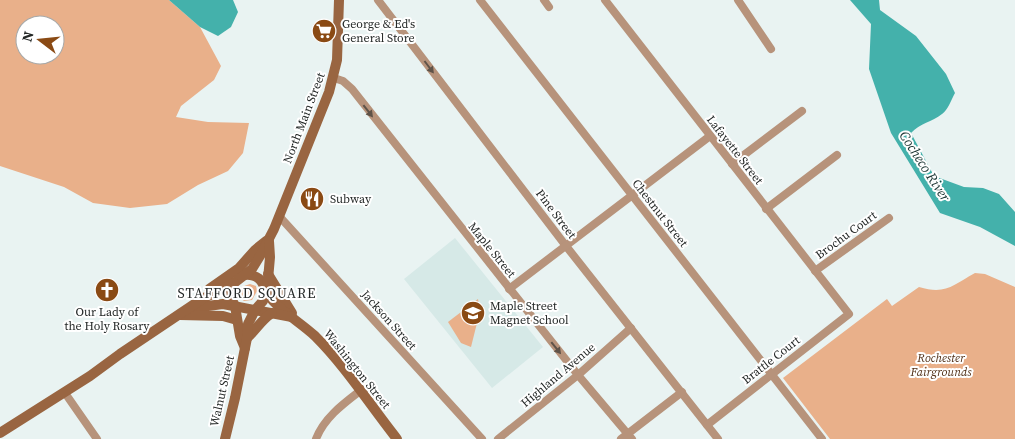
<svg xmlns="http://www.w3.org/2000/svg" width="1015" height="439" font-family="'Source Serif 4',serif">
  <rect width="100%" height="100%" fill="#e9f3f2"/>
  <path fill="#d6e9e7" d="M455 238 543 347 492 388 404 279Z"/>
  <g fill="#e9b08a" fill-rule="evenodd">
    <path d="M0 0H169L200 27 221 66 214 80 181 106 176 117 208 122 249 123 243 153 228 171 198 185 167 204 130 208 93 203 64 187 0 166ZM25 25H55V55H25Z"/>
    <path d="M975 273 985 274 1015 287V439H830L783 378 887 299 892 306 919 287C946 295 953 285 975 273Z"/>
    <path d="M250 284 256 286 257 291 252 300 244 301 239 297C238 288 243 286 250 284Z"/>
    <path d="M478 299 480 311 471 347 461 343 448 322Z"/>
  </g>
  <g fill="#44b1ab">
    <path d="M169 0H233L238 12 231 27 218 36 200 27Z"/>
    <path d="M850 0H879L880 10 916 36 946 74 955 93C951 100 948 110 942 114 932 122 920 123 911 133L934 176 964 187 983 188 999 194 1015 212V246L980 227 940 213 891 133 869 69 871 24Z"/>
  </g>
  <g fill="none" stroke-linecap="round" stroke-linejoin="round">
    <g stroke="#b7937b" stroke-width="8">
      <path d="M378 0 566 246 718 439"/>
      <path d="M480 0 822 439"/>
      <path d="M544 0 549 7"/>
      <path d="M605 0 849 314 707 425"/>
      <path d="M738 0 771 49"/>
      <path d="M334 78 343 81 352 89 578 375 632 439"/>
      <path d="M732 164 802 111"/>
      <path d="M766 209 837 155"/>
      <path d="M279 216 482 439"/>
      <path d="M815 271 889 218"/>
      <path d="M509 289 710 136"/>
      <path d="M65 393 97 439"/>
      <path d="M316 439C324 418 343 404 360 391"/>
      <path d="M498 439 578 375 631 328"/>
      <path d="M621 439 682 392"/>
    </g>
    <g stroke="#996541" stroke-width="10">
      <path d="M268 274 292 313"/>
      <path d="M244 275C265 273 263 290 273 301 284 313 302 324 315 336 346 367 370 405 397 439"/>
      <path d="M209 289 239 268 255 250 266 241"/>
      <path d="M193 306C204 308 212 305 223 304L292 317"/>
      <path d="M180 315 223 316 237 320"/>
      <path d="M247 338C256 330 261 320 272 313"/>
      <path d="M245 348 240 336 235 306 232 300 231 289 234 283 252 269 260 256 274 229 329 92 337 60 339 0"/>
      <path d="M0 433 90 376 120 354 202 299 234 283"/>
      <path d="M225 439 235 398 247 338 248 324 255 310 263 301 267 291 270 257 269 241"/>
    </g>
  </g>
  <defs><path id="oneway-solid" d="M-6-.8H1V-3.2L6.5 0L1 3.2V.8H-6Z" transform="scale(1.25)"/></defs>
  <g fill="#5f5349">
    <use href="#oneway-solid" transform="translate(429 67) rotate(53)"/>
    <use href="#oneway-solid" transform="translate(368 111) rotate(52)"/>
    <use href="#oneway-solid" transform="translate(556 348) rotate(51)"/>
  </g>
  <defs>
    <g id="supermarket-disc" transform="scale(1.25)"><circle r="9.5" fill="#8a4a14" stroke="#fff"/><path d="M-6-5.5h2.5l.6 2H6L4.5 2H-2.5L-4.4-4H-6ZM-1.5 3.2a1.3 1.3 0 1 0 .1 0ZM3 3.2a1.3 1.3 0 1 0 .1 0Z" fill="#fff"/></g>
    <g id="restaurant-disc" transform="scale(1.25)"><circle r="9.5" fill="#8a4a14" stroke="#fff"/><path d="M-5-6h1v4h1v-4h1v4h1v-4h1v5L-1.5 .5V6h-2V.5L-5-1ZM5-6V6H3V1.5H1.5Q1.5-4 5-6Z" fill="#fff"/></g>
    <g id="church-disc" transform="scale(1.25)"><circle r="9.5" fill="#8a4a14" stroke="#fff"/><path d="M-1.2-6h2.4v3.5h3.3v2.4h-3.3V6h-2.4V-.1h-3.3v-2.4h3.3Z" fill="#fff"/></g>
    <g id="school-disc" transform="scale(1.25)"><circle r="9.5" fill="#8a4a14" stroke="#fff"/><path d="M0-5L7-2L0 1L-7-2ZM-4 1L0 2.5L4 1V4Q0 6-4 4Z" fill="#fff"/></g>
  </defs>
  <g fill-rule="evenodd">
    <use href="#supermarket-disc" x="324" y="31"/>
    <use href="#restaurant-disc" x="312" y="199"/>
    <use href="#church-disc" x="107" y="290"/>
    <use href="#school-disc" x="473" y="313"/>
  </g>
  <g text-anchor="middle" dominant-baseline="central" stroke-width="4" stroke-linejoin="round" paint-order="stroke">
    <g font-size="12" fill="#242827" stroke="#fff" text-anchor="start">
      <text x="342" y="24">George &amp; Ed's<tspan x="342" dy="14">General Store</tspan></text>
      <text x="330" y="199">Subway</text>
      <text x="490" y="306">Maple Street<tspan x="490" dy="14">Magnet School</tspan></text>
      <text x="107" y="312" text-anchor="middle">Our Lady of<tspan x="107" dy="14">the Holy Rosary</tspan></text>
    </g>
    <g font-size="12" fill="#242827" stroke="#fff">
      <text transform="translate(304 118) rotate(-69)">North Main Street</text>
      <text transform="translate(735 150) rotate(52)">Lafayette Street</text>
      <text transform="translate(660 213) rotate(52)">Chestnut Street</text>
      <text transform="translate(556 214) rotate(53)">Pine Street</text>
      <text transform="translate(846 235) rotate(-36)">Brochu Court</text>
      <text transform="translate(492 250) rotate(51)">Maple Street</text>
      <text transform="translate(389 320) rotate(48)">Jackson Street</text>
      <text transform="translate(771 360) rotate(-38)">Brattle Court</text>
      <text transform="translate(357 369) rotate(51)">Washington Street</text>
      <text transform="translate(558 375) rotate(-40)">Highland Avenue</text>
      <text transform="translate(222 391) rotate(-77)">Walnut Street</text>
    </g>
    <g font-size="12" font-style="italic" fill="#513017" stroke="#fff">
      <text x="941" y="358">Rochester<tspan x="941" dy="14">Fairgrounds</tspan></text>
    </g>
    <g font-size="14" font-style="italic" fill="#223b39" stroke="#fff">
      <text transform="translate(925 166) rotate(57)">Cocheco River</text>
    </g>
    <g font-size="14" letter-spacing="1" fill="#242827" stroke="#fff">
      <text x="247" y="293">STAFFORD SQUARE</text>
    </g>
  </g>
  <g transform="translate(40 40) rotate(286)"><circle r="24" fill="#ffffff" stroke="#a7a9a9"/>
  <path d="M0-4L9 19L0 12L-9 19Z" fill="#8a4a14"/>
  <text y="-8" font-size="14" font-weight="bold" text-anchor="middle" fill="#242827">N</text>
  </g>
</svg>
